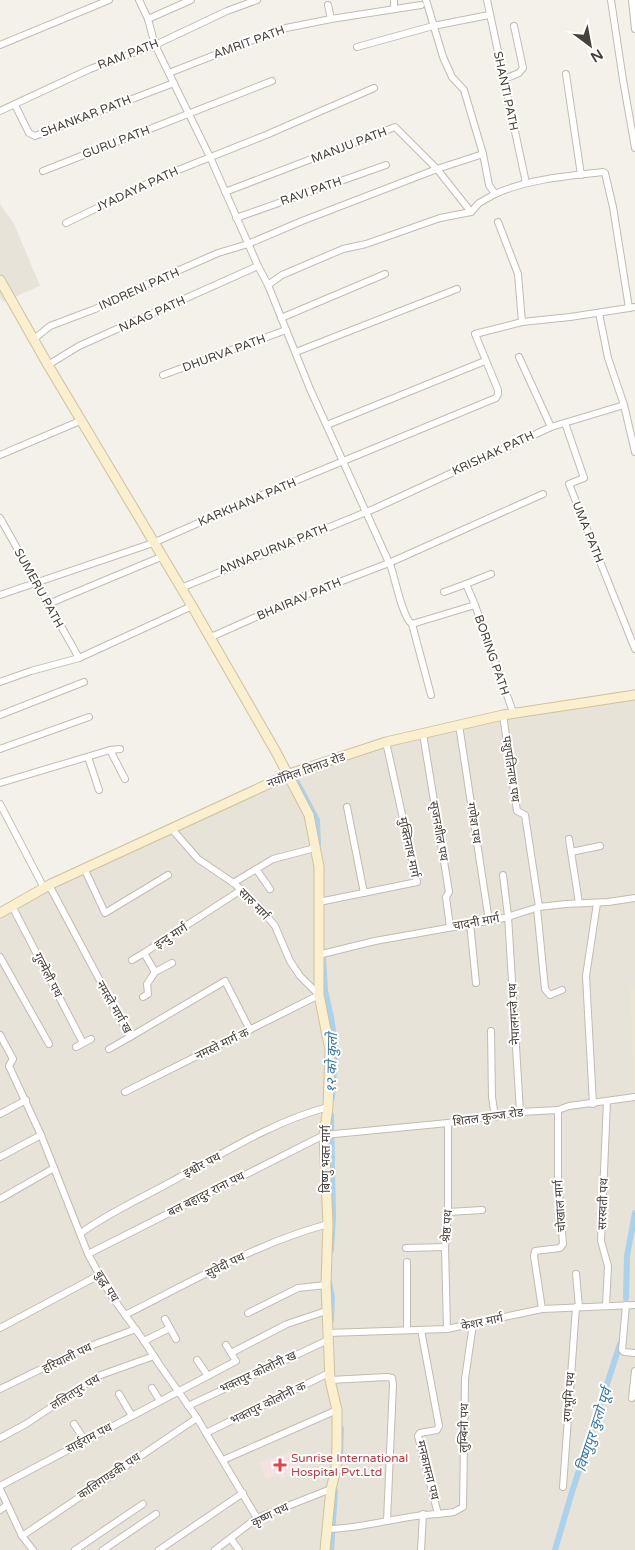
<svg xmlns="http://www.w3.org/2000/svg" width="635" height="1550" font-family="'Varela Round','Noto Sans Devanagari',sans-serif">
  <rect width="100%" height="100%" fill="#f4f1ea"/>
  <g fill="#e7e3d9">
    <path d="M0 204 14 224 40 286 3 302 0 297Z"/>
    <path d="M635 693V1550H0V914L51 884 287 774 501 712Z"/>
  </g>
  <path fill="#ece5d6" d="M630 987H635V1092L634 1085Z"/>
  <path fill="#f3e2df" d="M295 1450 301 1467 292 1471V1474L281 1479 279 1475 266 1479 259 1463Z"/>
  <g fill="none" stroke-linecap="round" stroke-linejoin="round">
    <g stroke="#acd2eb" stroke-width="6">
      <path d="M292 773 317 820 318 844"/>
      <path d="M323 956 325 991 331 1017 334 1039 335 1056 332 1098"/>
      <path d="M331 1115 333 1217 331 1250"/>
      <path d="M329 1282 332 1297 331 1320"/>
      <path d="M626 1298 627 1256 635 1213"/>
      <path d="M340 1457 341 1429"/>
      <path d="M331 1550 335 1491"/>
      <path d="M555 1550 572 1492 620 1344"/>
    </g>
    <g stroke="#c2bbb1" stroke-width="8">
      <g id="street">
        <path d="M139 0 148 19 155 45 210 157 258 266 268 285 310 389 391 567C395 579 403 619 412 624L475 605 513 712"/>
        <path d="M394 0V9"/>
        <path d="M426 0 443 57 452 77 464 90 483 154 489 185 495 194C528 179 568 176 603 172L605 173 613 207 629 308 635 307"/>
        <path d="M487 0 526 183"/>
        <path d="M611 0 623 80 635 148"/>
        <path d="M632 0 635 29"/>
        <path d="M328 5 331 19 421 5"/>
        <path d="M148 19 191 0"/>
        <path d="M0 45 109 0"/>
        <path d="M357 47 433 26 489 15"/>
        <path d="M169 73 281 29 331 19"/>
        <path d="M566 74 581 175"/>
        <path d="M504 79 519 73 523 68 514 26"/>
        <path d="M15 105 29 133 35 136 174 83"/>
        <path d="M0 111 90 69 155 45 227 11 257 0"/>
        <path d="M43 171 272 81"/>
        <path d="M225 192 395 127 437 169 471 212"/>
        <path d="M236 218 386 165"/>
        <path d="M498 222 518 274 522 322"/>
        <path d="M66 223 163 176 266 135 374 88"/>
        <path d="M268 285 282 275 343 249 366 244 440 218 471 212 479 203 495 194"/>
        <path d="M599 313 608 358 624 405 635 452"/>
        <path d="M281 318 385 274"/>
        <path d="M34 339 50 326 95 309 127 293 218 253 248 244 302 221 437 169 483 154"/>
        <path d="M296 352 457 289"/>
        <path d="M519 357 551 427"/>
        <path d="M48 365 79 346 258 266"/>
        <path d="M163 375 286 330"/>
        <path d="M565 423 584 478 569 484 635 649"/>
        <path d="M327 425 485 361"/>
        <path d="M0 455 80 421"/>
        <path d="M0 518 79 658"/>
        <path d="M181 588 376 508 551 427 624 405"/>
        <path d="M444 592 466 584"/>
        <path d="M0 595 153 543 278 488 496 398 498 394V390L475 334 522 322 570 317 629 308"/>
        <path d="M48 604 161 557"/>
        <path d="M475 605 466 584 491 574"/>
        <path d="M412 624 431 695"/>
        <path d="M209 638 303 596 389 563 543 494"/>
        <path d="M0 682 31 671 79 658 192 606"/>
        <path d="M0 715 84 682"/>
        <path d="M503 715 517 811 525 815 539 907"/>
        <path d="M459 725 489 921"/>
        <path d="M423 734 449 892 446 897 450 927"/>
        <path d="M0 749 89 717"/>
        <path d="M110 750 120 749"/>
        <path d="M88 757 99 790"/>
        <path d="M0 783 110 750 125 779"/>
        <path d="M0 804 44 888"/>
        <path d="M347 807 364 893"/>
        <path d="M569 839 579 903"/>
        <path d="M571 852 600 846"/>
        <path d="M84 868 105 913 168 875"/>
        <path d="M256 869 270 889"/>
        <path d="M503 875 508 916 520 1112"/>
        <path d="M233 883 273 859 315 848"/>
        <path d="M49 885 130 1037 225 981 250 1030"/>
        <path d="M319 902 417 882 386 742"/>
        <path d="M12 906 83 1043"/>
        <path d="M537 908 545 989 550 995 562 990"/>
        <path d="M470 923 476 983"/>
        <path d="M318 955 375 941 504 918 539 907 566 904 608 902 635 898"/>
        <path d="M0 957 49 1044"/>
        <path d="M132 960 144 953"/>
        <path d="M155 972 172 963"/>
        <path d="M143 997 148 994 147 984 155 972 144 953 241 890"/>
        <path d="M491 1031 492 1097 495 1117"/>
        <path d="M0 1035 13 1059 9 1066 41 1135 88 1254 110 1294 144 1341 159 1364 197 1418 257 1518"/>
        <path d="M76 1047 91 1039"/>
        <path d="M109 1049 130 1037"/>
        <path d="M125 1092 319 995 300 976 290 961 275 926 262 910 235 884 198 859 171 828"/>
        <path d="M593 1104 586 976 597 903"/>
        <path d="M0 1114 26 1100"/>
        <path d="M0 1157 41 1135"/>
        <path d="M0 1199 54 1168"/>
        <path d="M448 1212 482 1210"/>
        <path d="M81 1233C108 1213 138 1200 167 1184 219 1156 271 1122 328 1107"/>
        <path d="M406 1248 445 1247"/>
        <path d="M88 1254 324 1135 448 1123 520 1112 558 1110 569 1106 635 1097"/>
        <path d="M576 1274 579 1307"/>
        <path d="M626 1305 622 1350 624 1352 635 1353"/>
        <path d="M606 1306 608 1266 601 1241 607 1101"/>
        <path d="M542 1309 534 1256 535 1251 560 1248 563 1244 558 1179V1110"/>
        <path d="M248 1313 298 1288 326 1285"/>
        <path d="M125 1315C191 1282 257 1243 328 1224"/>
        <path d="M165 1319 176 1339"/>
        <path d="M0 1328 99 1275"/>
        <path d="M447 1329 445 1247 448 1212V1123"/>
        <path d="M407 1330V1262"/>
        <path d="M327 1333 447 1329 542 1309 635 1305"/>
        <path d="M144 1341 170 1328"/>
        <path d="M226 1345 231 1353"/>
        <path d="M197 1360 208 1376"/>
        <path d="M330 1380 387 1377 392 1378 393 1384 387 1521"/>
        <path d="M152 1388 160 1401"/>
        <path d="M0 1389 82 1349 136 1329"/>
        <path d="M119 1394 132 1416"/>
        <path d="M632 1398 635 1371"/>
        <path d="M188 1406 328 1340"/>
        <path d="M74 1424 85 1441"/>
        <path d="M206 1433 329 1373"/>
        <path d="M0 1438 26 1424 98 1376 154 1356"/>
        <path d="M223 1460 337 1410"/>
        <path d="M0 1486 236 1361 231 1353 287 1324 326 1311"/>
        <path d="M563 1487 576 1307"/>
        <path d="M0 1489 22 1536 33 1550"/>
        <path d="M0 1510 7 1505"/>
        <path d="M438 1514 454 1512 463 1507 465 1379 473 1324"/>
        <path d="M327 1529C365 1529 401 1515 438 1514L418 1436 420 1433 437 1430 439 1426 421 1330"/>
        <path d="M22 1536 197 1418"/>
        <path d="M231 1539 239 1550"/>
        <path d="M75 1550 143 1504"/>
        <path d="M103 1550 156 1514"/>
        <path d="M159 1550 243 1493"/>
        <path d="M215 1550 257 1518 331 1489"/>
        <path d="M421 1550 423 1514"/>
      </g>
    </g>
    <g stroke="#cfc29e" stroke-width="11">
      <g id="secondary">
        <path d="M0 280 48 365 192 606 276 752 309 815 319 867V995L330 1050 328 1107 324 1135 328 1224 326 1285 330 1380 337 1410V1445L336 1469 331 1489 325 1550"/>
        <path d="M0 913 51 884 292 773 386 742 503 715 635 695"/>
      </g>
    </g>
    <use href="#street" stroke="#fff" stroke-width="6"/>
    <use href="#secondary" stroke="#faefce" stroke-width="9"/>
  </g>
  <path fill="#e0444e" stroke="#fff" stroke-width="2" d="M277.5 1457.5h5v5h5v5h-5v5h-5v-5h-5v-5h5z"/>
  <g text-anchor="middle" dominant-baseline="central" stroke-width="4" stroke-linejoin="round" paint-order="stroke">
    <g font-size="12" fill="#474139" stroke="#fff">
      <text transform="translate(249 42) rotate(-20)">AMRIT PATH</text>
      <text transform="translate(128 54) rotate(-21)">RAM PATH</text>
      <text transform="translate(506 91) rotate(78)">SHANTI PATH</text>
      <text transform="translate(86 116) rotate(-21)">SHANKAR PATH</text>
      <text transform="translate(116 142) rotate(-21)">GURU PATH</text>
      <text transform="translate(349 145) rotate(-21)">MANJU PATH</text>
      <text transform="translate(137 189) rotate(-25)">JYADAYA PATH</text>
      <text transform="translate(311 191) rotate(-19)">RAVI PATH</text>
      <text transform="translate(139 289) rotate(-24)">INDRENI PATH</text>
      <text transform="translate(152 314) rotate(-24)">NAAG PATH</text>
      <text transform="translate(224 353) rotate(-20)">DHURVA PATH</text>
      <text transform="translate(493 453) rotate(-25)">KRISHAK PATH</text>
      <text transform="translate(247 502) rotate(-23)">KARKHANA PATH</text>
      <text transform="translate(588 532) rotate(68)">UMA PATH</text>
      <text transform="translate(273 549) rotate(-22)">ANNAPURNA PATH</text>
      <text transform="translate(39 588) rotate(61)">SUMERU PATH</text>
      <text transform="translate(299 599) rotate(-23)">BHAIRAV PATH</text>
      <text transform="translate(492 655) rotate(71)">BORING PATH</text>
      <text transform="translate(511 769) rotate(82)">पशुपतिनाथ पथ</text>
      <text transform="translate(306 770) rotate(-20)">नयाँमिल तिनाउ रोड</text>
      <text transform="translate(474 823) rotate(81)">गणेश पथ</text>
      <text transform="translate(439 831) rotate(80)">सृजनशील पथ</text>
      <text transform="translate(409 847) rotate(78)">मुक्तिनाथ मार्ग</text>
      <text transform="translate(254 904) rotate(46)">सारु मार्ग</text>
      <text transform="translate(476 922) rotate(-10)">चादनी मार्ग</text>
      <text transform="translate(171 936) rotate(-33)">इन्दु मार्ग</text>
      <text transform="translate(48 975) rotate(63)">गुल्मेली पथ</text>
      <text transform="translate(114 1007) rotate(60)">नमस्ते मार्ग ख</text>
      <text transform="translate(514 1014) rotate(-93)">नेपालगन्जे पथ</text>
      <text transform="translate(222 1044) rotate(-26)">नमस्ते मार्ग क</text>
      <text transform="translate(488 1117) rotate(-8)">शितल कुञ्ज रोड</text>
      <text transform="translate(326 1159) rotate(-90)">बिष्णु भक्त मार्ग</text>
      <text transform="translate(202 1165) rotate(-28)">इश्वोर पथ</text>
      <text transform="translate(206 1194) rotate(-27)">बल बहादुर राना पथ</text>
      <text transform="translate(603 1204) rotate(-88)">सरस्वती पथ</text>
      <text transform="translate(560 1206) rotate(-94)">चोखाल मार्ग</text>
      <text transform="translate(447 1226) rotate(-86)">श्रेष्ठ पथ</text>
      <text transform="translate(225 1265) rotate(-26)">सुवेदी पथ</text>
      <text transform="translate(107 1286) rotate(59)">बुद्ध पथ</text>
      <text transform="translate(482 1322) rotate(-12)">केशर मार्ग</text>
      <text transform="translate(67 1358) rotate(-26)">हरियाली पथ</text>
      <text transform="translate(258 1372) rotate(-25)">भक्तपुर कोलोनी ख</text>
      <text transform="translate(75 1392) rotate(-32)">ललितपुर पथ</text>
      <text transform="translate(569 1397) rotate(-86)">रणभूमि पथ</text>
      <text transform="translate(268 1403) rotate(-26)">भक्तपुर कोलोनी क</text>
      <text transform="translate(464 1428) rotate(-89)">लुम्बिनी पथ</text>
      <text transform="translate(89 1438) rotate(-28)">साईराम पथ</text>
      <text transform="translate(428 1470) rotate(76)">मनकामना पथ</text>
      <text transform="translate(109 1476) rotate(-34)">कालिगण्डकी पथ</text>
      <text transform="translate(270 1515) rotate(-26)">कृष्ण पथ</text>
    </g>
    <g font-size="12" fill="#be3a42" stroke="#fff" text-anchor="start">
      <text x="291" y="1458">Sunrise International<tspan x="291" dy="14">Hospital Pvt.Ltd</tspan></text>
    </g>
    <g font-size="14" font-style="italic" fill="#3878a3" stroke="#fff">
      <text transform="translate(332 1063) rotate(-89)">१२ को कुलो</text>
      <text transform="translate(594 1430) rotate(-72)">विष्णुपुर कुलो पूर्व</text>
    </g>
  </g>
  <g transform="translate(590 45) rotate(148)" stroke="#ffffff" stroke-width="4" paint-order="stroke">
  <path d="M0-4L9 19L0 12L-9 19Z" fill="#474139"/>
  <text y="-8" font-size="14" font-weight="bold" text-anchor="middle" fill="#474139">N</text>
  </g>
</svg>
